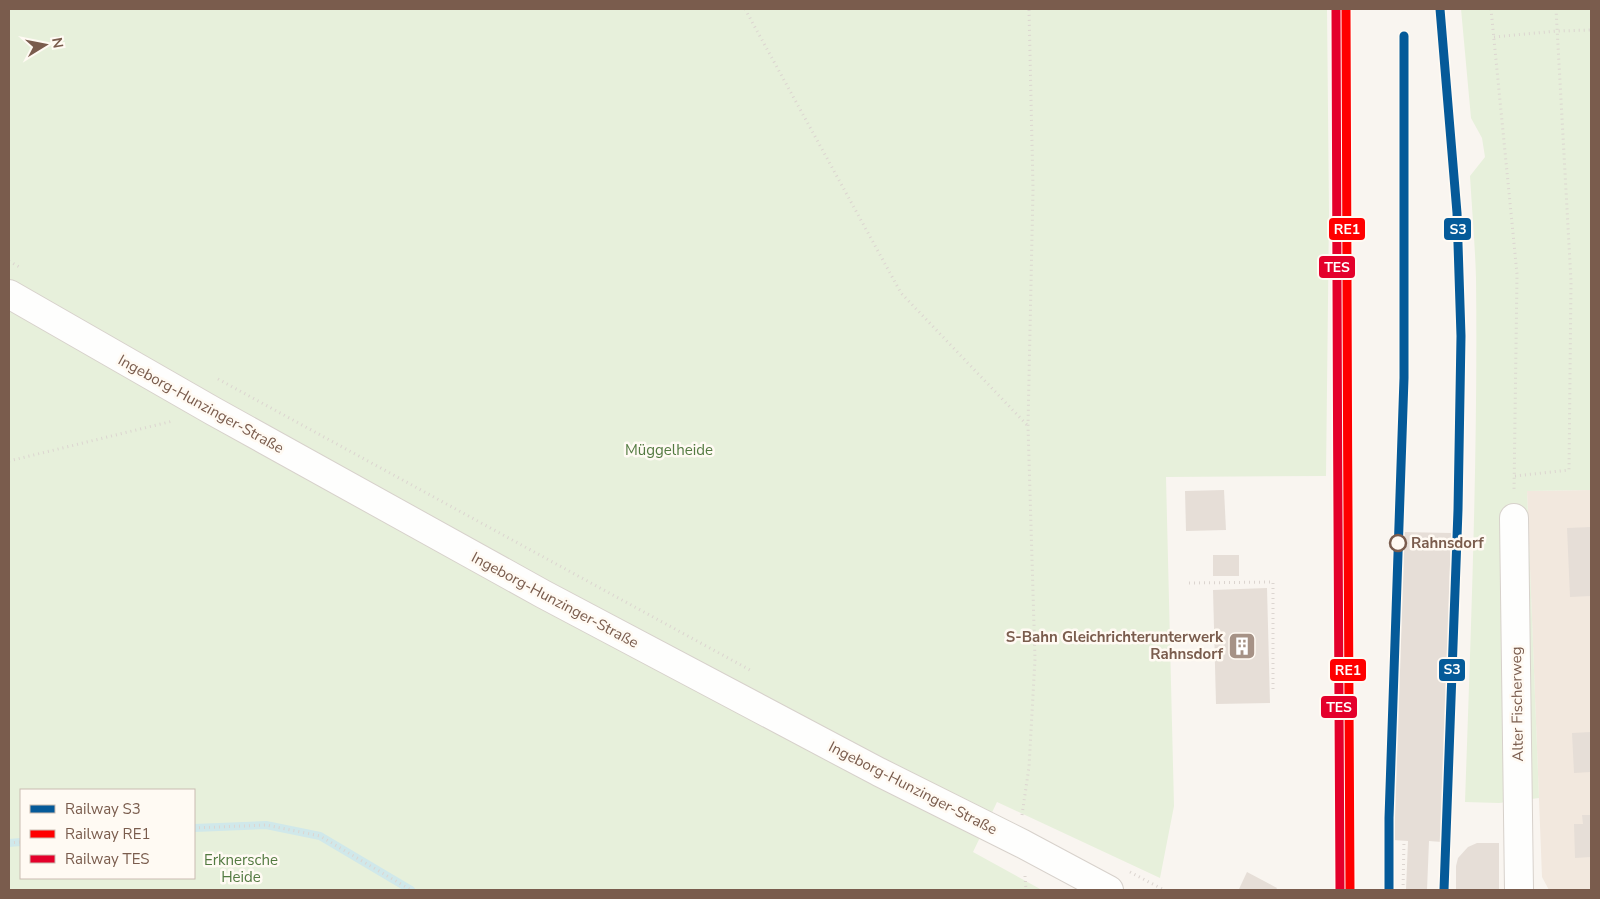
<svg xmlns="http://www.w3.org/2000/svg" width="1600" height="899" font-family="'Nunito Sans',sans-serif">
  <rect width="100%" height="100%" fill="#f9f5f0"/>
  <path fill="#f2e8de" d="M1591 490V890H1549L1542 877 1527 491Z"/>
  <g fill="#e7f0db" fill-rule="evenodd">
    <path d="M9 9H1327L1329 213 1326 476 1166 477 1174 806 1160 878 997 802 973 852 1042 890H9ZM21 790H194V878H21Z"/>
    <path d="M1461 9H1591V490L1527 491 1539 798 1499 803 1465 802C1471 627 1478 452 1476 278 1475 244 1472 210 1470 176L1485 157 1482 138 1471 118Z"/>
  </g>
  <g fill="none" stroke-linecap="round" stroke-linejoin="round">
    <g stroke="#d0e8ea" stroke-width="8">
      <path d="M194 828 266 825 320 836 411 890"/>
      <path d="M9 843 21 842"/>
    </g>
  </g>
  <g fill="#e6ded7">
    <path d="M1224 490 1226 530 1186 531 1185 491Z"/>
    <path d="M1591 527V596L1570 597 1567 528Z"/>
    <path d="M1402 532 1451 533 1442 842 1429 841 1427 890H1406L1408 841 1393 840Z"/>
    <rect x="1213" y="555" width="26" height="21"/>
    <path d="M1267 588 1270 703 1216 704 1213 590Z"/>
    <path d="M1591 732V772L1574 773 1572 733Z"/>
    <path d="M1582 815H1591V857L1575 858 1574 824H1583Z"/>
    <path d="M1477 843H1499V890H1456V866L1458 858 1468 847Z"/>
    <path d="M1247 872 1277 888 1276 890H1242L1239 889Z"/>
  </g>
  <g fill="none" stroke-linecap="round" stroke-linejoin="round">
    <g stroke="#d7d1cb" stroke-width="30">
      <g id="minor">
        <path d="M9 294 213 411 543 594 879 772 1023 844 1109 890"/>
        <path d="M1514 518 1519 890"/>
      </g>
    </g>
    <g stroke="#dcd5d0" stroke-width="3" stroke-dasharray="1 4" stroke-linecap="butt">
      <path d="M745 9 901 293 1028 426"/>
      <path d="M1491 9 1517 274 1514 492"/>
      <path d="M1494 37 1557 31 1591 30"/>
      <path d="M9 261 21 268"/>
      <path d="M218 379 750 670"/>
      <path d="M9 461 173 421"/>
      <path d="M1515 476 1569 470 1571 281 1556 9"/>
      <path d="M1189 583 1273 582V690"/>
      <path d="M1022 815 1029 767 1035 659 1028 426 1033 189 1029 9"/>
      <path d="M194 828 266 825 320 836 411 890"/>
      <path d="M9 843 21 842"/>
      <path d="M1130 872 1164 890"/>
      <path d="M1025 876 1026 890"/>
      <path d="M1403 890 1404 840"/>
    </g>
    <use href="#minor" stroke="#fefefd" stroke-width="28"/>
    <g stroke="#fffaf3" stroke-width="12">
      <g id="rail-1">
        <path d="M1440 9 1457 213 1461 336 1458 510 1444 890"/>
        <path d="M1389 890V818L1404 378V36"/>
      </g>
    </g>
    <g stroke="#fffaf3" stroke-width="12">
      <path id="rail-2" d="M1346 9C1348 303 1347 596 1350 890"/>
    </g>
    <g stroke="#fffaf3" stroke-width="12">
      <path id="rail-3" d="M1336 9C1338 303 1337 596 1340 890"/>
    </g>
    <use href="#rail-1" stroke="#055a99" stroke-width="9"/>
    <use href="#rail-2" stroke="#f00" stroke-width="9"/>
    <use href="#rail-3" stroke="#e4002b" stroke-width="9"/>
  </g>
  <defs>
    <g id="building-square" transform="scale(1.4375)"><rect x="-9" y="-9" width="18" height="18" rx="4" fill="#a69286" stroke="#fffaf3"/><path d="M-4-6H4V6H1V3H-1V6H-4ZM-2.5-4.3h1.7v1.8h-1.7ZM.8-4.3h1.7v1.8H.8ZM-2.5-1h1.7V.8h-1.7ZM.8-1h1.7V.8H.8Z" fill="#fff"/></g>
  </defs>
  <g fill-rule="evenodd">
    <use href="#building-square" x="1242" y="646"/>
  </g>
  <circle fill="#fffaf3" stroke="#7a5c4d" stroke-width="2.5" cx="1398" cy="543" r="8"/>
  <g text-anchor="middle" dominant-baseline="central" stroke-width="5" stroke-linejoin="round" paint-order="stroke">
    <g font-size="15" fill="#7a5c4d" stroke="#fffaf3">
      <text transform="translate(201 404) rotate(29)">Ingeborg-Hunzinger-Straße</text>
      <text transform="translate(555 600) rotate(28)">Ingeborg-Hunzinger-Straße</text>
      <text transform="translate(1517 704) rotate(-91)">Alter Fischerweg</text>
      <text transform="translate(913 788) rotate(27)">Ingeborg-Hunzinger-Straße</text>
    </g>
    <g font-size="15" fill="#537a41" stroke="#fffaf3">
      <text x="669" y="450">Müggelheide</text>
      <text x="241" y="860">Erknersche<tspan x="241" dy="17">Heide</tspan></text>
    </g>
    <g font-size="15" font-weight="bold" fill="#7a5c4d" stroke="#fffaf3" text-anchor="start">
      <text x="1411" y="543">Rahnsdorf</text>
    </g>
    <g font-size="15" font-weight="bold" fill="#7a5c4d" stroke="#fffaf3" text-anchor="end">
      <text x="1223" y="637">S-Bahn Gleichrichterunterwerk<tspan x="1223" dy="17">Rahnsdorf</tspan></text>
    </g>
  </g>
  <g stroke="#fffaf3" stroke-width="2">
    <rect x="1443" y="217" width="29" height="24" rx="5" fill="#055a99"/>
    <rect x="1328" y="217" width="38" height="24" rx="5" fill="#f00"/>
    <rect x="1318" y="255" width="38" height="24" rx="5" fill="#e4002b"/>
    <rect x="1438" y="658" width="28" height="24" rx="5" fill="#055a99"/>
    <rect x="1329" y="658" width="38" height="24" rx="5" fill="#f00"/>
    <rect x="1320" y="695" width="38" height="24" rx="5" fill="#e4002b"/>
  </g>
  <g font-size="14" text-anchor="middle" font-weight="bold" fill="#fff">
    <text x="1458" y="234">S3</text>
    <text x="1347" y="234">RE1</text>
    <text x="1337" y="272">TES</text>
    <text x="1452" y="674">S3</text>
    <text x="1348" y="675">RE1</text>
    <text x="1339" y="712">TES</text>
  </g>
  <rect width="1600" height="899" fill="none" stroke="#7a5c4d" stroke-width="20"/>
  <rect x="20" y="789" width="175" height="90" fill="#fffaf3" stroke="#cabbb1"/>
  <rect x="30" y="805" width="25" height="8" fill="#055a99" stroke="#cabbb1"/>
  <text x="65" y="814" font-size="15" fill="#7a5c4d">Railway S3</text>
  <rect x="30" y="830" width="25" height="8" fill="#ff0000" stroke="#cabbb1"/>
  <text x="65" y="839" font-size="15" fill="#7a5c4d">Railway RE1</text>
  <rect x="30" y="855" width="25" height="8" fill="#e4002b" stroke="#cabbb1"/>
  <text x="65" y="864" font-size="15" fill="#7a5c4d">Railway TES</text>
  <g transform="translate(45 45) rotate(80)" stroke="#fffaf3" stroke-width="4" paint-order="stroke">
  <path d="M0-4L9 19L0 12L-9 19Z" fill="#7a5c4d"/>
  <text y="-8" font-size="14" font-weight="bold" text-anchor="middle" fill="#7a5c4d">N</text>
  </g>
</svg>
